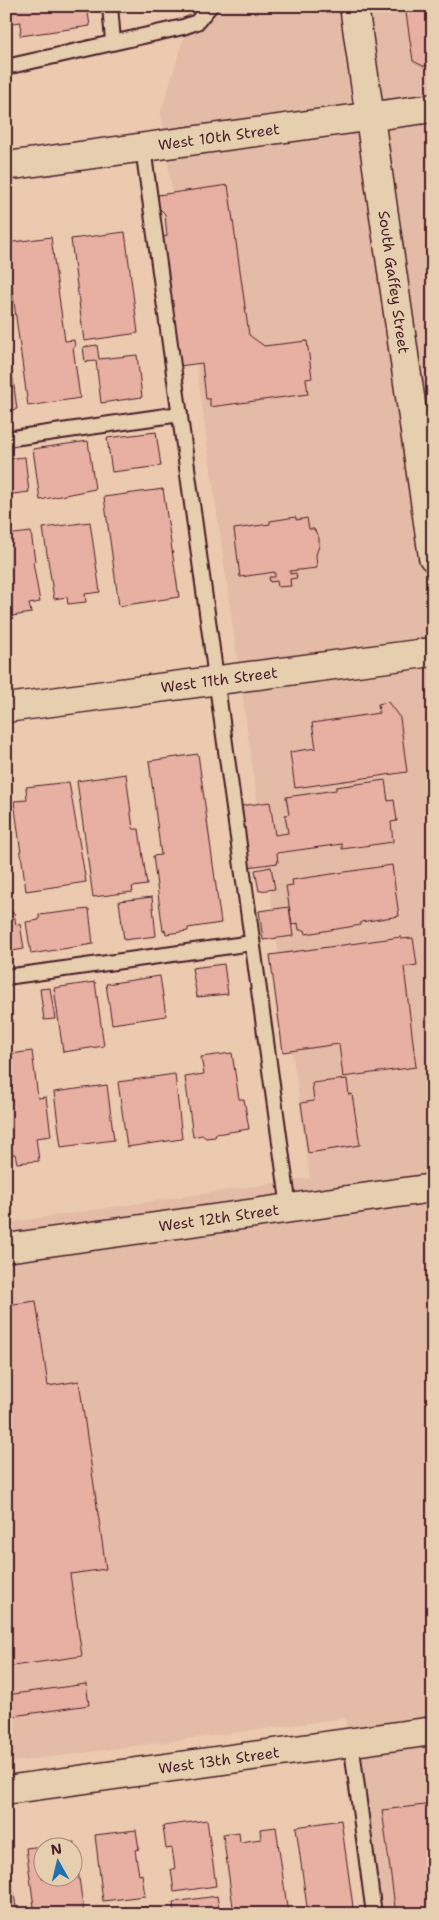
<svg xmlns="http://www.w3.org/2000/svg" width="439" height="1920" font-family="'Shantell Sans',sans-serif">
  <rect width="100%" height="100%" fill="#ebcaaf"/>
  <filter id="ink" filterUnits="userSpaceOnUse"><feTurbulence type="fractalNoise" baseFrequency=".02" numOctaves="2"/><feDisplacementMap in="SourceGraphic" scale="10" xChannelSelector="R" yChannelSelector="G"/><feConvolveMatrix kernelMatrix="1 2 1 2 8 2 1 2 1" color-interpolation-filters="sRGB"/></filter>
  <g filter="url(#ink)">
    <path fill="#e4bba6" d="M194 6H433V1914H381L345 1718 6 1763V1223L310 1178 161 112Z"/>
    <g fill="#e8afa3" stroke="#4a1f2b" fill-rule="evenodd">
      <path d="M6 6H87L90 26 20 36 21 22 6 24Z"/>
      <path d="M405 6H433V66H423L413 61Z"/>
      <path d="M228 185 249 335 264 346 307 341 312 378 306 379 308 394 210 407V399H206L202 363 179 366 163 237 167 236 165 214 159 208 158 195Z"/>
      <path d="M125 232 138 333 84 341 71 239Z"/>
      <path d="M51 237 65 341 74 340 75 347H73L80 398 28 406 6 243Z"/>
      <path d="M6 342H8L17 409 6 411Z"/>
      <path d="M97 345 99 359 137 355 142 397 101 403 96 361 85 362 83 347Z"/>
      <path d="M156 432 161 466 112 472 107 438Z"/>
      <path d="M88 441 95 489 40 500 33 449Z"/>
      <path d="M25 457 29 492 6 495V459Z"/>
      <path d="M163 489 179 597 119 606 104 497Z"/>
      <path d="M296 517V520L307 518 309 529H314L319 538V546L316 555 317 568 290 571V574L296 573 297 578 290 579 291 586 278 587 277 581 270 582 269 577H275V572L240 577 234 529 270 524V521Z"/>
      <path d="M90 522 100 592 85 594 86 602 68 604 67 597 54 599 43 528Z"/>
      <path d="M31 532 35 561 33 562 40 602 29 604 31 613 6 617V535Z"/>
      <path d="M388 702 400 718 407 772 295 788 290 752 316 748 312 723 379 713 378 704Z"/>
      <path d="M198 754 221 923 188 928V931L166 934 165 930 163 931 153 856 161 855 149 761Z"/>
      <path d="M126 774 133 829H139L147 885 132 887 133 892 93 897 77 781Z"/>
      <path d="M385 780 388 801 394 800 397 821 391 822 393 842 342 849V844L277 853 278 863 248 867 240 806 270 802 275 835 288 833 285 815 289 814 286 797 336 790V787Z"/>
      <path d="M69 782 86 882 26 891 14 801 27 800 26 787Z"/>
      <path d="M392 865 399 916 361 922V925L306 934 305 930H299L298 923 292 925 286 886 293 885 292 880Z"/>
      <path d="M271 867 275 889 259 891 255 870Z"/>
      <path d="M6 876 11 913H14L16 925 20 924 24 949 6 952Z"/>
      <path d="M152 897 156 936 124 940 119 901Z"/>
      <path d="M289 907 293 936 263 940 259 911Z"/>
      <path d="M89 909 93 944 31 954 26 922 39 920V915Z"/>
      <path d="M401 937V939L413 938 417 965 404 967 416 1067 343 1077 339 1044 283 1052 270 955Z"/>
      <path d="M224 964 228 994 197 997 192 968Z"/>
      <path d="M160 976 166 1016 112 1024 106 984Z"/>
      <path d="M95 982 104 1046 63 1052 54 988Z"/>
      <path d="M50 988 55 1019 44 1020 40 989Z"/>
      <path d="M32 1051 38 1098 46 1097 51 1136 36 1138 39 1161 17 1163 15 1154 6 1155V1067L13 1066 11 1054Z"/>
      <path d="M232 1053 239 1099H244L249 1129 216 1134 215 1137 206 1138 202 1135 193 1137 185 1077 204 1074 201 1057Z"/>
      <path d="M175 1074 182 1139 127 1147 118 1082Z"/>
      <path d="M347 1079 349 1095 352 1094 360 1145 308 1153 301 1103 314 1101 312 1083Z"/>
      <path d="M107 1085 114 1140 61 1147 54 1092Z"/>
      <path d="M36 1301 48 1386 79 1381 106 1569 70 1574 82 1656 6 1667V1305Z"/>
      <path d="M86 1684 89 1705 6 1717V1695Z"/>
      <path d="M433 1804V1914H396L382 1810Z"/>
      <path d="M207 1820 216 1886 174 1892 171 1869H175L172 1848 166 1849 163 1826Z"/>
      <path d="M341 1820 354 1914H308L296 1827Z"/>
      <path d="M276 1827 288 1914H234L223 1834 239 1832 240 1842 261 1839 260 1829Z"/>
      <path d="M136 1830 139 1849 135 1850 139 1875 142 1874 145 1896 103 1901 95 1835Z"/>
      <path d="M74 1842 84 1914H35L26 1848ZM42 1848H72V1878H42Z"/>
      <path d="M6 1856H8L17 1914H6Z"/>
      <path d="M217 1896 220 1914H174L173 1902Z"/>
      <path d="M147 1907 148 1914H106L105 1912Z"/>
    </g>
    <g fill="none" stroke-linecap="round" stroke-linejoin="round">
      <g stroke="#4a1f2b" stroke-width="18">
        <g id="lane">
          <path d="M110 6 113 41"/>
          <path d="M6 67 183 27 197 22 210 6"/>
          <path d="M143 148 289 1208"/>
          <path d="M6 439 180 414"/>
          <path d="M6 977 252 943"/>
          <path d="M351 1742 374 1914"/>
        </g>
      </g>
      <g stroke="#4a1f2b" stroke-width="31">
        <g id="street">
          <path id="s1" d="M6 166 433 108"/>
          <path id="s2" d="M6 708 433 652"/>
        </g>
      </g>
      <g stroke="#4a1f2b" stroke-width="31">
        <g id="secondary">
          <path id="s3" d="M6 1248 433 1188"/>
          <path id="s4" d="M6 1790 433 1731"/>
        </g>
      </g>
      <g stroke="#4a1f2b" stroke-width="31">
        <g id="primary">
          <path id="s5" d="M354 6 433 557"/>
        </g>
      </g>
      <use href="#lane" stroke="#e5cfae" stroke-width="14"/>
      <use href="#street" stroke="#e5cfae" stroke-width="28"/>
      <use href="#secondary" stroke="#e5cfae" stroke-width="28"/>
      <use href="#primary" stroke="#e5cfae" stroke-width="28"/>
    </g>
  </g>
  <g text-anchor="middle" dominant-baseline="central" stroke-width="5" stroke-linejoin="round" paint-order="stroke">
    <g font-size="15" fill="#4a1f2b" stroke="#e5cfae">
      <text stroke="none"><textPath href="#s1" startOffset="215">West 10th Street</textPath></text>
      <text stroke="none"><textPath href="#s5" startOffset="279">South Gaffey Street</textPath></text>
      <text stroke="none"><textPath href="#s2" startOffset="215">West 11th Street</textPath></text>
      <text stroke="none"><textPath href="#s3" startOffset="215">West 12th Street</textPath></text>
      <text stroke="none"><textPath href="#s4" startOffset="215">West 13th Street</textPath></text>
    </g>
  </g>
  <rect width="439" height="1920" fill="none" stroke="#e5cfae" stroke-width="25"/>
  <rect x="12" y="12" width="414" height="1895" fill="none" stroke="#4a1f2b" stroke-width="2" filter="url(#ink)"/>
  <g transform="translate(58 1862) rotate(352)"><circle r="24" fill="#e5cfae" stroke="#a7897a"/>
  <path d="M0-4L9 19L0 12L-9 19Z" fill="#1f6fb2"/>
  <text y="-8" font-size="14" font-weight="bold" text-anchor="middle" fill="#4a1f2b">N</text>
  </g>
</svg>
